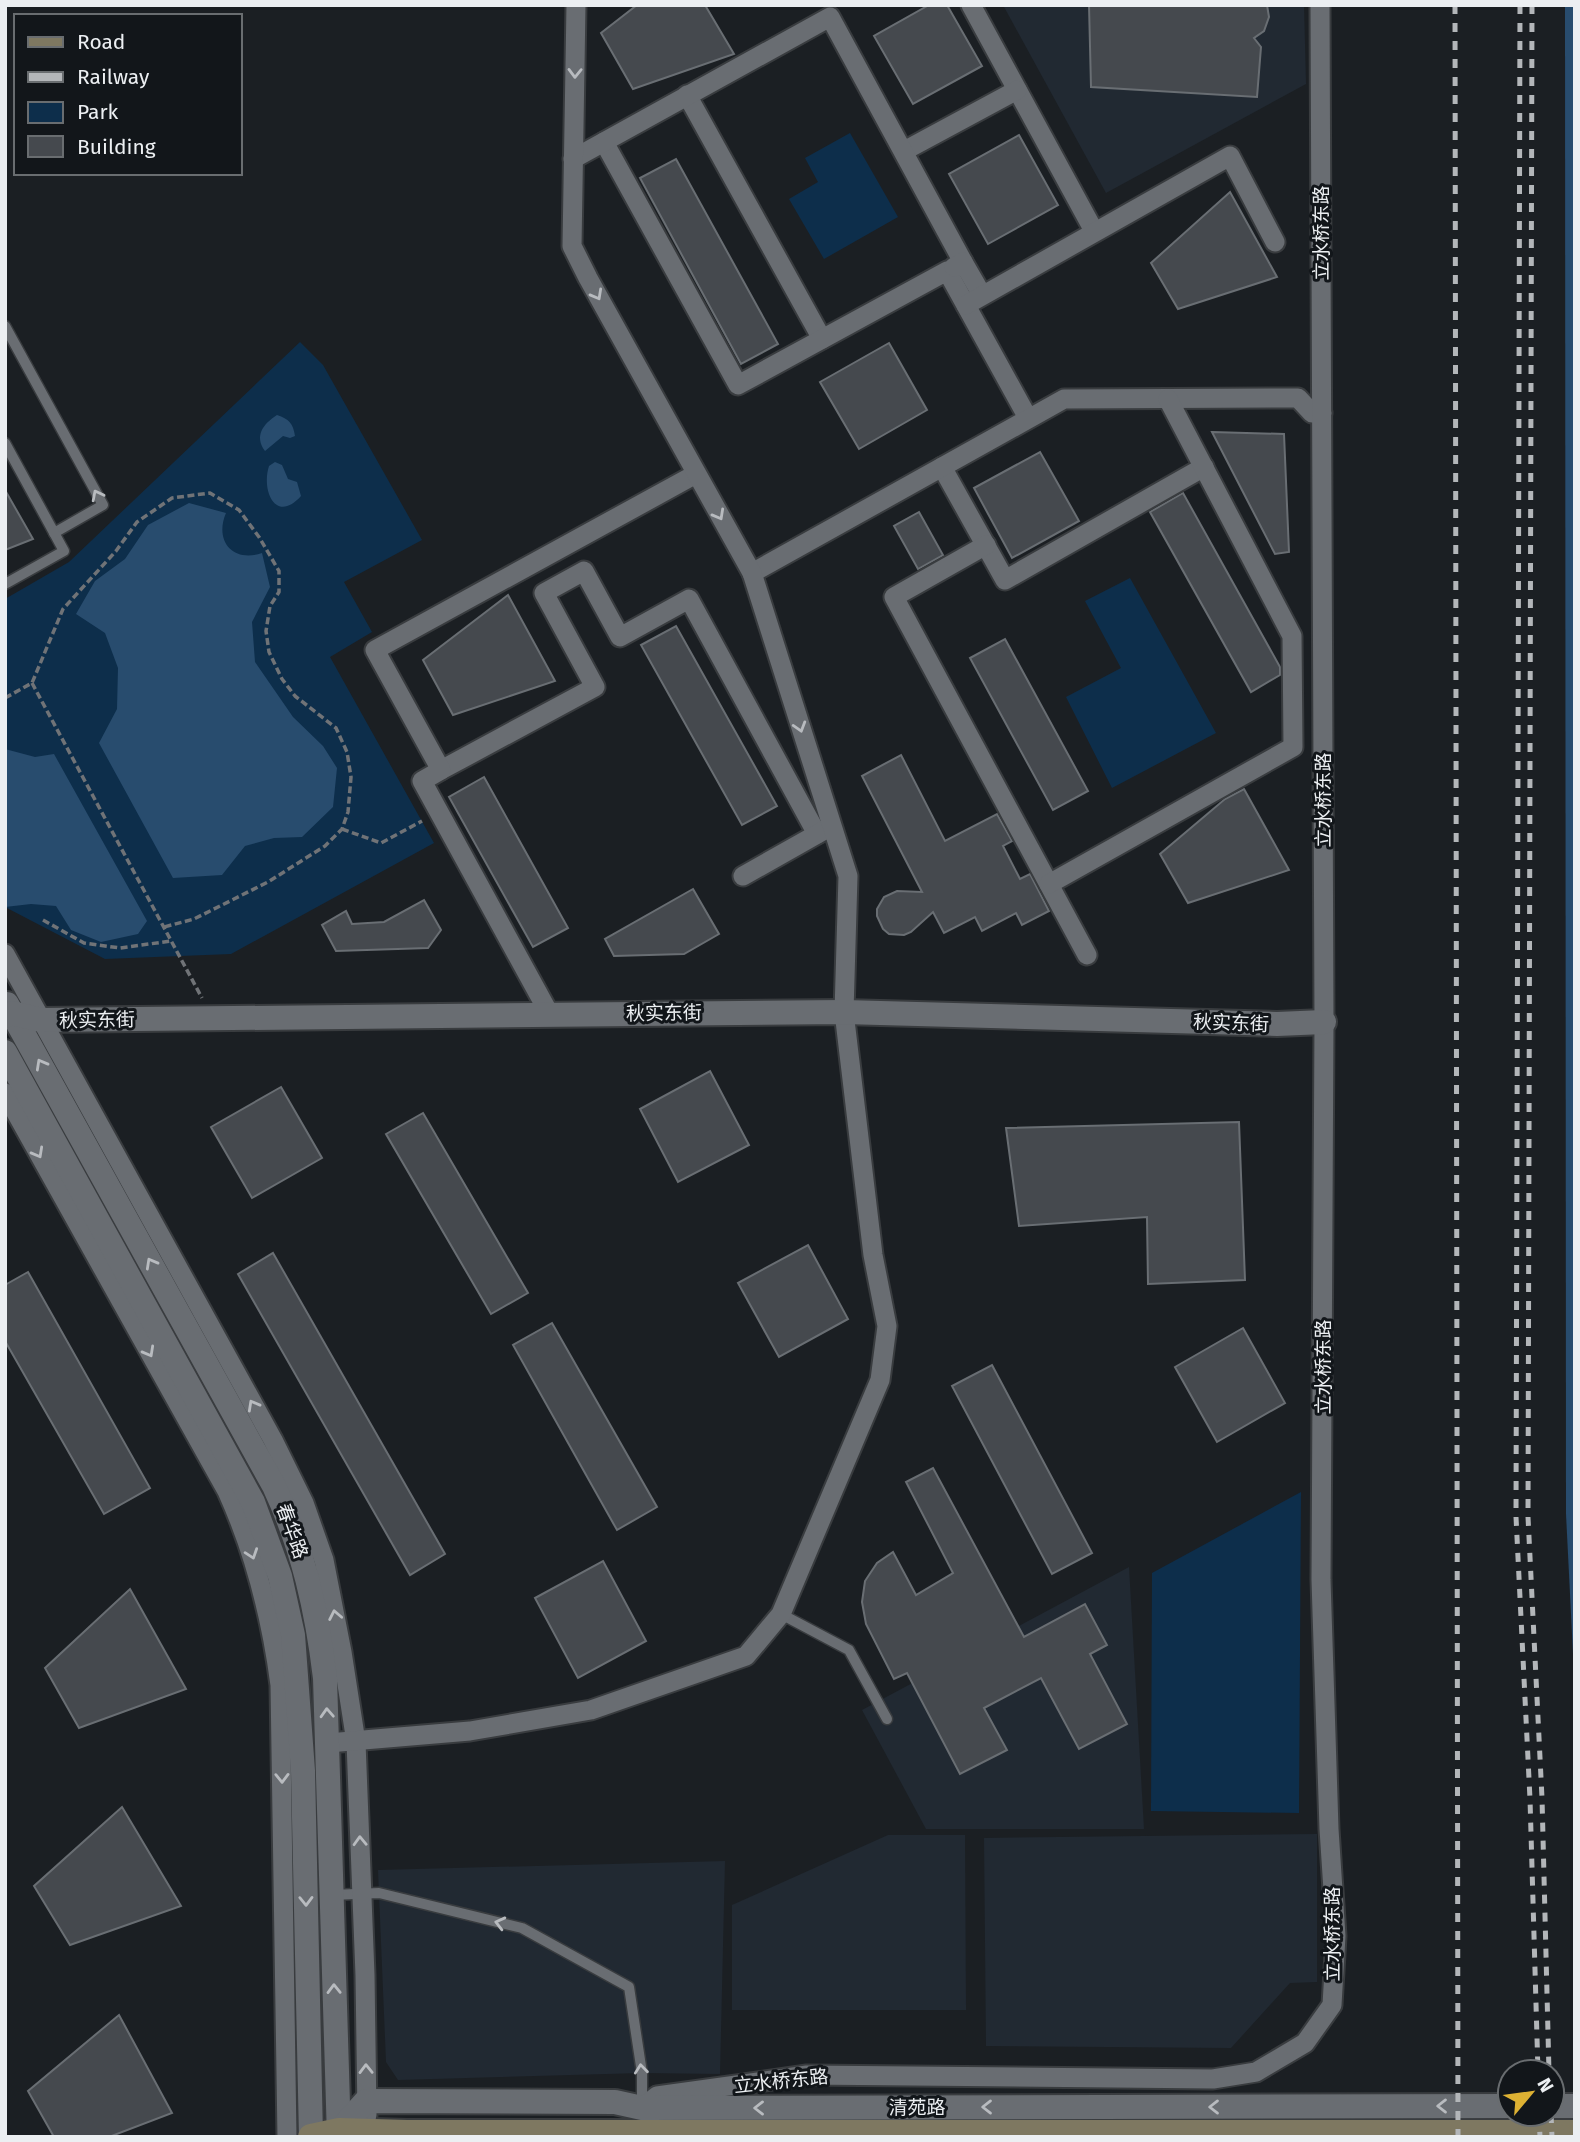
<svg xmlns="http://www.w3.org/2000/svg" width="1580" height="2142" font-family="'Fira Sans','Noto Sans SC',sans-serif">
  <rect width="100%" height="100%" fill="#1b1f23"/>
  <g fill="#212932">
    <path d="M1003 5H1304L1306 84 1106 193Z"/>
    <path d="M1129 1567 1144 1829H926L862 1710Z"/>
    <path d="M1317 1834V1982L1290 1983 1231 2048 986 2046 984 1838Z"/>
    <path d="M888 1835H965L966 2010H732V1905Z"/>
    <path d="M725 1861 720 2074 642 2073 398 2080 386 2062 378 1870Z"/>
  </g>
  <g fill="#0d2e4b">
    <path d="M850 133 898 217 824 259 789 199 818 182 805 158Z"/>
    <path d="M300 342 323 365 422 540 344 582 372 632 330 657 434 843 231 954 105 959 5 907V599L69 562Z"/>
    <path d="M1130 578 1216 733 1112 788 1066 697 1121 668 1085 601Z"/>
    <path d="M1301 1492 1299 1813 1151 1811 1152 1573Z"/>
  </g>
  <g fill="#284c6e">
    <path d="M1565 5H1575V1694L1566 1514Z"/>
    <path d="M277 415C289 419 293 423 295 436L290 438 283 436 265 451C254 436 263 424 277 415Z"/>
    <path d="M275 462 282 465 288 479 297 482 301 496C276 524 261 491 269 466Z"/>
    <path d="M189 503 226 513C214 541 233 563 262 553L270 587 252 622 255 662 293 717 323 746 337 768 333 807 302 837 274 838 245 846 222 875 173 878 99 743 117 709 118 668 105 633 76 614 95 581 125 559 148 525Z"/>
    <path d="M5 749 35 757 54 754 147 921 138 934 101 942 71 930 56 906 31 904 5 907Z"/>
  </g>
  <g fill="#45494e" stroke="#696e73" stroke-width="2">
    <path d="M637 5H705L734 54 633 89 601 33Z"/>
    <path d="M929 5H947L982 66 913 104 874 36Z"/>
    <path d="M1089 5H1267L1269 17 1264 31 1254 38 1261 47 1257 97 1091 87Z"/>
    <path d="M1019 135 1058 205 988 244 949 174Z"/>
    <path d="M676 159 778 344 741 364 640 178Z"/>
    <path d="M1230 192 1277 277 1178 309 1151 263Z"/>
    <path d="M889 343 927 410 859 449 820 382Z"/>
    <path d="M1212 432 1284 434 1289 552 1275 554Z"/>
    <path d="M1040 452 1079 521 1012 558 974 488Z"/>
    <path d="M5 490 33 539 5 550Z"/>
    <path d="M1183 493 1280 667V675L1251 692 1150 512Z"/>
    <path d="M919 512 943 555 918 569 894 526Z"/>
    <path d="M508 595 555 681 453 715 423 660Z"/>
    <path d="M676 626 777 806 742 825 641 645Z"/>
    <path d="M1005 639 1088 791 1053 810 970 658Z"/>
    <path d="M901 755 945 841 997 814 1012 841 1003 846 1020 879 1030 874 1049 911 1022 925 1016 913 982 931 975 917 944 933 933 912 911 932 904 935 889 934 883 929 877 916V909L884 897 897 891 922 892 862 776Z"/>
    <path d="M484 777 568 928 533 947 449 797Z"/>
    <path d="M1244 789 1289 870 1188 903 1160 854 1225 799Z"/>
    <path d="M693 889 719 934 684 954 614 956 605 939Z"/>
    <path d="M424 900 441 930 428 948 336 951 322 925 346 911 352 924 384 922Z"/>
    <path d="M710 1071 749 1145 678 1182 640 1109Z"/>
    <path d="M281 1087 322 1158 252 1198 211 1127Z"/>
    <path d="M423 1113 528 1293 491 1314 386 1134Z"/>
    <path d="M1239 1122 1245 1280 1148 1284 1147 1217 1019 1226 1006 1128Z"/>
    <path d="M808 1245 848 1319 779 1357 738 1283Z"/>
    <path d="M273 1253 445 1554 410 1575 238 1274Z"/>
    <path d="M28 1272 150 1488 104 1514 5 1341V1285Z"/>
    <path d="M552 1323 657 1507 617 1530 513 1345Z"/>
    <path d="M1243 1328 1285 1403 1217 1442 1175 1367Z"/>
    <path d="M992 1365 1092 1553 1052 1574 952 1386Z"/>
    <path d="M933 1468 1024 1637 1085 1604 1107 1645 1090 1654 1127 1724 1079 1749 1041 1678 984 1708 1007 1750 960 1774 907 1673 894 1679 866 1624 862 1602 865 1581 877 1563 893 1552 916 1595 953 1573 906 1482Z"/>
    <path d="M603 1561 646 1641 578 1678 535 1598Z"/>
    <path d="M130 1589 186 1689 79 1728 45 1668Z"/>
    <path d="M122 1807 181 1906 70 1945 34 1886Z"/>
    <path d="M119 2015 172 2113 109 2137H54L28 2091Z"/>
  </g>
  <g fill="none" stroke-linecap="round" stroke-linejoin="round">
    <g stroke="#393c3f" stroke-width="13">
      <g id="service">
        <path d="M5 326 103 505 54 533"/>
        <path d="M5 443 64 551 5 584"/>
        <path d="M781 1614 849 1650 887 1719"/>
        <path d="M332 1895 379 1893 522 1928 629 1987 642 2073V2108"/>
      </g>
    </g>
    <g stroke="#393c3f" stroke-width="23">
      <g id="minor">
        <path d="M971 5 1094 231"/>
        <path d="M687 95 822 339"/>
        <path d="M604 142 738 385 947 271 1028 418"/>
        <path d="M904 151 1017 90"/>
        <path d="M573 159 830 17 963 262"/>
        <path d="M954 267 963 262 982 295"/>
        <path d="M966 305 1230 156 1275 242"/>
        <path d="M942 467 1005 580 1204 467"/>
        <path d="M986 545 894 597 1087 955"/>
        <path d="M752 573 1064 399 1298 398 1312 413H1322"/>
        <path d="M441 770 595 687 544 593 584 571 620 637 689 599 817 834"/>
        <path d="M743 876 828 828"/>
        <path d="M1049 884 1293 747 1292 636 1168 399"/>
        <path d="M5 954 273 1440 304 1503 324 1560 342 1652 356 1742 365 1975 367 2115"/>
        <path d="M550 1015 422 781 441 770 375 650 696 474"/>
        <path d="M5 1093 227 1491C255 1553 271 1616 280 1685L287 2137"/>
        <path d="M328 1743 470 1731 591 1710 746 1656 781 1614 880 1380 887 1326 873 1255 844 1012 848 876 752 573 588 278 572 246 576 5"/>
        <path d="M642 2108 657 2096 807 2075 1213 2079 1256 2072 1305 2043 1332 2005 1336 1936 1329 1829 1321 1580 1324 1022 1320 5"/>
      </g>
    </g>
    <g stroke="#393c3f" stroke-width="28">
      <g id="tertiary">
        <path d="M7 1004 274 1486C303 1548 317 1611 325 1678L339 2137"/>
        <path d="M5 1016 12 1013 41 1020 844 1012 1277 1024 1324 1022"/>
        <path d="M5 1052 253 1502 280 1576 293 1635 303 1771 311 2137"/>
        <path d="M1552 2106H1575"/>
        <path d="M339 2131 366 2101 615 2102 642 2108 1510 2106"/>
      </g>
    </g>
    <g stroke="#393c3f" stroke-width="30">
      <path id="secondary" d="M311 2137 339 2131 407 2133H1575"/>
    </g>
    <g stroke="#707377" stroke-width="3.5" stroke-dasharray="7 3.5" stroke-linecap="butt">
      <path d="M32 683 202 998"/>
      <path d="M5 698 32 683 63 609 116 551 137 522 172 498 210 493 239 510 259 537 279 571V592L270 606 266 631 269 652 282 679 295 696 336 728 347 752 351 777 348 812 342 829 325 846 268 882 194 919 164 927"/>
      <path d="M342 829 381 843 422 821"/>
      <path d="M43 920 84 943 120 948 171 941"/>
    </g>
    <use href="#service" stroke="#696d72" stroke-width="10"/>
    <use href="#minor" stroke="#696d72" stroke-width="19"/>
    <use href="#tertiary" stroke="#696d72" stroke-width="24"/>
    <use href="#secondary" stroke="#7e7861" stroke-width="26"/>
    <g stroke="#b3b6b9" stroke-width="5" stroke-dasharray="9 9" stroke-linecap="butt">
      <path d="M1455 5 1458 2137"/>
      <path d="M1520 5 1516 1517 1530 1799 1538 2072"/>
      <path d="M1532 5 1528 1517 1542 1798 1549 2072"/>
      <path d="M1539 2114 1540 2137"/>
      <path d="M1551 2114 1552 2137"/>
    </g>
  </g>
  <defs><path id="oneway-chevron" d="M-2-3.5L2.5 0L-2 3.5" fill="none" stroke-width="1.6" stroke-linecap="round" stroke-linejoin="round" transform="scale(1.75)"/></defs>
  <g stroke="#b8bbbf">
    <use href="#oneway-chevron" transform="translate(575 73) rotate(91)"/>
    <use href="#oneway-chevron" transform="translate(597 295) rotate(61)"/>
    <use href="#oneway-chevron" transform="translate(97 495) rotate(-117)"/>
    <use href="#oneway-chevron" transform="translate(719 515) rotate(61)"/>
    <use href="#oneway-chevron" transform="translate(800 727) rotate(73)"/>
    <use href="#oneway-chevron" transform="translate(41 1064) rotate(-119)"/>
    <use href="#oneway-chevron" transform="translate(38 1153) rotate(61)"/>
    <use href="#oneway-chevron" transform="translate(151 1263) rotate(-119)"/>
    <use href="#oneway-chevron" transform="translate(149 1352) rotate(61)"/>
    <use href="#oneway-chevron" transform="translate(253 1405) rotate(-119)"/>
    <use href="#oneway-chevron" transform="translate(252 1554) rotate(71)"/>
    <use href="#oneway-chevron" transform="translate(335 1615) rotate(-101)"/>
    <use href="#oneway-chevron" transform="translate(327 1713) rotate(-93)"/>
    <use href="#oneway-chevron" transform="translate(282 1778) rotate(89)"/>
    <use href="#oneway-chevron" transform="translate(360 1841) rotate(-92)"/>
    <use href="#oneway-chevron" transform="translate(306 1901) rotate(89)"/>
    <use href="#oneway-chevron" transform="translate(500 1923) rotate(-166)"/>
    <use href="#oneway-chevron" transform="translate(334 1989) rotate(-91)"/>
    <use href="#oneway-chevron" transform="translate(366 2069) rotate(-91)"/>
    <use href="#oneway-chevron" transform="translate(641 2069) rotate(-96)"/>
    <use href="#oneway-chevron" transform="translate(1442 2106) rotate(180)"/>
    <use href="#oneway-chevron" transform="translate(987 2107) rotate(180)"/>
    <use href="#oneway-chevron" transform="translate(1214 2107) rotate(180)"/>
    <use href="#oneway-chevron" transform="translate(759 2108) rotate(180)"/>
  </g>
  <g text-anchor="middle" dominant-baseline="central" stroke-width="6" stroke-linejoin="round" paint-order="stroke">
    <g font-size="19" fill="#eceff2" stroke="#12161a">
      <text transform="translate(1321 233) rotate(-90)">立水桥东路</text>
      <text transform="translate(1323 800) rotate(-90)">立水桥东路</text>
      <text transform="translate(664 1013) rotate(-1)">秋实东街</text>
      <text transform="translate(97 1020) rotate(-1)">秋实东街</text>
      <text transform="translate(1231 1023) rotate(2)">秋实东街</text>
      <text transform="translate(1323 1367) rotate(-90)">立水桥东路</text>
      <text transform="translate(292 1531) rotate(70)">春华路</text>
      <text transform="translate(1332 1934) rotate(-90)">立水桥东路</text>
      <text transform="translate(781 2081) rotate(-6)">立水桥东路</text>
      <text x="917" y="2107">清苑路</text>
    </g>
  </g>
  <rect width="1580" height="2142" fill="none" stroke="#eceff2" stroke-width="14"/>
  <rect x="14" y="14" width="228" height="161" fill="#12161a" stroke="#696d70" stroke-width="2"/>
  <rect x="28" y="37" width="35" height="10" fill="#7e7861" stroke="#696d70" stroke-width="2"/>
  <text x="77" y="49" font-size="21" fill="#eceff2">Road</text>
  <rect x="28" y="72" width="35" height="10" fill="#b3b6b9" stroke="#696d70" stroke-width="2"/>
  <text x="77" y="84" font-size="21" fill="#eceff2">Railway</text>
  <rect x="28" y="102" width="35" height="21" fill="#0d2e4b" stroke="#696d70" stroke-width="2"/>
  <text x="77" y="119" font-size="21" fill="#eceff2">Park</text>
  <rect x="28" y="136" width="35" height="21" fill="#45494e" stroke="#696d70" stroke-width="2"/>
  <text x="77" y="154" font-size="21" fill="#eceff2">Building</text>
  <g transform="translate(1531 2093) rotate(61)"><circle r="33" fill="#12161a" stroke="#696d70" stroke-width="2"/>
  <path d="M0-5L12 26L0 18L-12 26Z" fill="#ddb133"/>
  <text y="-10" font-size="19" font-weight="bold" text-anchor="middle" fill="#eceff2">N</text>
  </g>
</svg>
